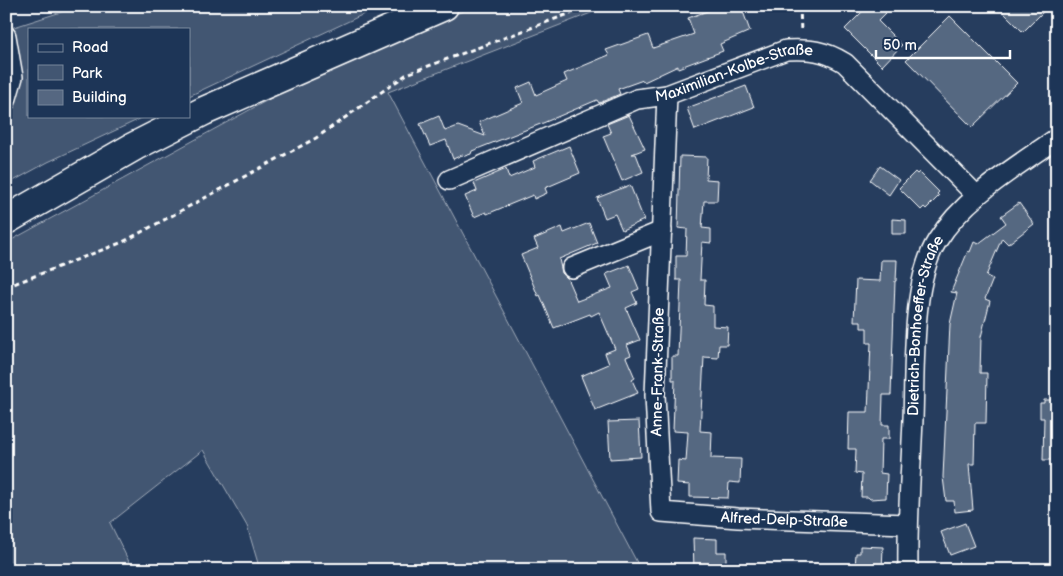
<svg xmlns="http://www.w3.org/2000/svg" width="1063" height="576" font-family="'Balsamiq Sans',sans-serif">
  <rect width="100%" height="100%" fill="#263d5e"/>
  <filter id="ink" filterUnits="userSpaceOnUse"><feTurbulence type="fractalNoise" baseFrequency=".02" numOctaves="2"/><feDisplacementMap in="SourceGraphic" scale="10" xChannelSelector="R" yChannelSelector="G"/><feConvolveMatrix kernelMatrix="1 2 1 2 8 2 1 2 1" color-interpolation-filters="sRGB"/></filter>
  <g filter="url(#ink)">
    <g fill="#425672" stroke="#a0aab8">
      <path d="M80 6H381L189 96V29H29V116H146L48 162 6 185V115L11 105 18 80 11 28Z"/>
      <path d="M475 6H609L388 92 641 570H260L247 526 203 450 110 523 133 570H6V243L319 72Z"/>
    </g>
    <g fill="#556781" stroke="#fff">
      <path d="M721 6H741L750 31 720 44 723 51 678 68V66L644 82 643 80 618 89 620 94 599 103 597 100 543 123 472 151 471 154 465 156 462 155 453 159 446 140 430 146 420 124 439 116 445 131 458 126 485 136 479 122 523 103 517 88 531 82 536 95 567 81 564 74 609 55 606 50 648 35 653 48 694 34 688 18Z"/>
      <path d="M868 6H878L886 13 878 21 902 45 882 66 845 29Z"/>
      <path d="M997 6H1049L1023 32Z"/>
      <path d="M950 16 1017 83 972 127 906 60Z"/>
      <path d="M746 86 754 107 695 130 687 108Z"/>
      <path d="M629 115 645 149 632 154H636L643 172 622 181 603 136 611 133 607 124Z"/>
      <path d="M569 146 580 173 545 188 547 193 534 199 533 195 487 214 486 212 474 217 465 196 477 191 474 183 506 169 509 178 535 167 533 161Z"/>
      <path d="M680 156 707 157 706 179 718 180 717 201H704L702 228 711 229V243L702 242 700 280H705L704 305 713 306V326L728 327 727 345H719L718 358 704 357 700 431 712 432 711 458 741 459 740 483 729 482 728 498 690 497V485L677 484 678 460 686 461 688 432 673 431 675 380H672V356H678L681 280H676V256H686L687 229 678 228Z"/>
      <path d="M880 166 899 180 889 195 870 180Z"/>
      <path d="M915 172 917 174 919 172 939 192 937 194 939 196 926 209 924 207 921 210 899 188Z"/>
      <path d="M630 185 644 220 622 230 615 214 605 218 597 198Z"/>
      <path d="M1019 203 1034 224 1008 244 1002 238 986 276 993 279 985 299 990 301 981 337 980 373H987L986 423H975L974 464H969L973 510 955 512 954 501H946L943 477 950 324 957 293 951 292 968 251 970 252 974 242 978 244 1006 223 1001 216Z"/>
      <path d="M892 219 906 220V234H892Z"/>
      <path d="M589 223 597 243 559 259 562 273 567 278 577 301 612 288 606 274 629 265 639 289 632 292 637 303 626 308 640 340 627 345 631 355 626 357 635 378 632 380 638 393 595 410 581 376 609 364 605 353 615 349 599 312 591 316 590 314 554 328 540 295 538 296 521 255 538 248 534 239 562 227 564 233Z"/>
      <path d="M881 260H897L896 281H895L891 395H883L882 425H889V439H881L880 473 887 474 886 498 870 499 868 497H861L862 474 855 473 856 449H848L849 412H868L871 343H867V328H861V321H854L856 280 880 281Z"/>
      <path d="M1044 400H1057V460H1043L1044 418H1040V403H1044Z"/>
      <path d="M639 421 641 457 610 459 608 422Z"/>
      <path d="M965 523 974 546 950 555 941 532Z"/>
      <path d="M693 538 717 539V552H726V570H694Z"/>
      <path d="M860 546 883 547 882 570H859V568H855L856 553H860Z"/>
    </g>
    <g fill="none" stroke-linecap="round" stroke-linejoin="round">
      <g stroke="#fff" stroke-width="22">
        <g id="minor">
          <path d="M6 36 13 77 6 101"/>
          <path id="s1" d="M667 95 655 395 661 512 738 518 907 524"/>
          <path id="s2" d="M449 180 637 99 667 95 786 50C810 49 824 50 845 63L977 196"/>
          <path d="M572 268 662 231"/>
          <path id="s3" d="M908 570C907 519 911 469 913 419 915 369 911 282 937 241 964 197 1016 167 1057 138"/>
        </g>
      </g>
      <g stroke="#fff" stroke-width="31">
        <path id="trunk" d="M6 220 135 146 204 111 444 6"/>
      </g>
      <g stroke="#fff" stroke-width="3" stroke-dasharray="5 4" stroke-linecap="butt">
        <path d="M800 6 801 33"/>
        <path d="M6 287 123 242 316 138 407 74 590 6"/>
      </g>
      <use href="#minor" stroke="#1d3557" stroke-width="19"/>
      <use href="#trunk" stroke="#1d3557" stroke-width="28"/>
    </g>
  </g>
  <g text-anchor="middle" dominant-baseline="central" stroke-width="4" stroke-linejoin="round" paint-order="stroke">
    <g font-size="15" fill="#fff" stroke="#1d3557">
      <text stroke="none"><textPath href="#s2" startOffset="306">Maximilian-Kolbe-Straße</textPath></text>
      <text stroke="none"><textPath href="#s3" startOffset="246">Dietrich-Bonhoeffer-Straße</textPath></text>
      <text transform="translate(658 372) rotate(-89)">Anne-Frank-Straße</text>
      <text stroke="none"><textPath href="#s1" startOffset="541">Alfred-Delp-Straße</textPath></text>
    </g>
  </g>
  <rect width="1063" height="576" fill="none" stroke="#1d3557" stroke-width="25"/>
  <rect x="12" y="12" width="1038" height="551" fill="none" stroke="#fff" stroke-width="2" filter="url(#ink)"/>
  <rect x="28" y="28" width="162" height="90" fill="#1d3557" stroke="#77869a"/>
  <rect x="38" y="44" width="25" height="8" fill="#1d3557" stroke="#77869a"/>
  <text x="72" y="52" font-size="15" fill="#ffffff">Road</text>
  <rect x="38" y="65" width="25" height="15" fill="#425672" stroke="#77869a"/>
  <text x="72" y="78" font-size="15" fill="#ffffff">Park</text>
  <rect x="38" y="90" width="25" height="15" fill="#556781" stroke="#77869a"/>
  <text x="72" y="102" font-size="15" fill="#ffffff">Building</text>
  <path d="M876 50v8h134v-8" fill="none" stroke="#ffffff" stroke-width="2.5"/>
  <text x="883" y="50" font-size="15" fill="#ffffff" stroke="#1d3557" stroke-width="4" paint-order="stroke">50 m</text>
</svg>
